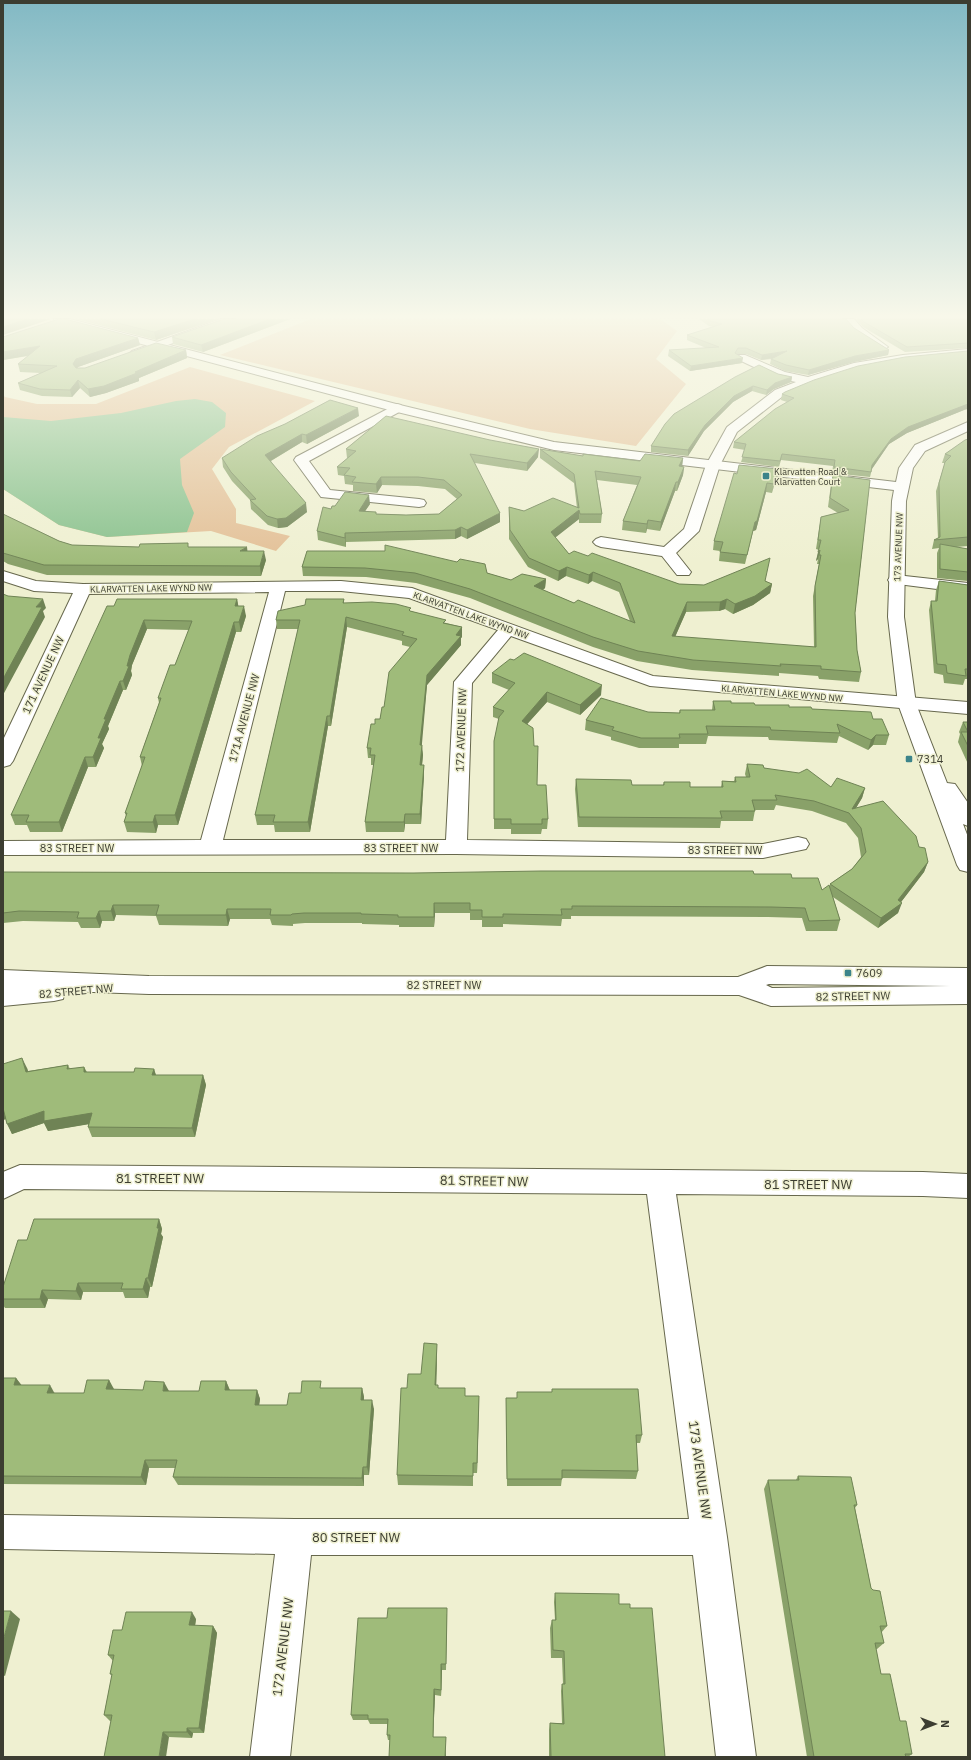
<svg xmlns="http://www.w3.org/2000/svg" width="971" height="1760" font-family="'IBM Plex Sans',sans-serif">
  <rect width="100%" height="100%" fill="#eff0d1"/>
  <g fill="#e3c097">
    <path d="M311 319H660L677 331 656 359 686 384 636 446 530 429 220 355Z"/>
    <path d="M190 367 315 401 229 447 212 469 236 509V523L290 536 276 551 211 531 107 537 59 525 3 489V395L5 397 37 404H96Z"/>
  </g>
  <path fill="#89c18d" d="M195 399 212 402 226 413 225 427 180 459 182 485 194 513 187 532 107 537 59 525 3 489V417L51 421 121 413 176 401Z"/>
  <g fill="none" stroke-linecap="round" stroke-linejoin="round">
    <g stroke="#67684d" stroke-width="2">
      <g id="minor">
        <path d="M221 319H235L234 321 140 355 136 356 130 353 132 351Z"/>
        <path d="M843 319H854L862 328 888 347 882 350 878 349 854 332Z"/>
        <path d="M968 349V355L903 361 856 370 812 384 783 396 737 432 720 465 699 531 676 553 691 572 689 575H677L662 556 601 547 596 545 593 542 596 539 601 537 664 547 684 529 706 465 727 427 775 390 796 382 777 378 737 359 735 357 737 355H745L785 372 808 377 854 363 903 355Z"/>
        <path d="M397 404 401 405 403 408 401 411 309 461 330 490 419 499 424 500 426 503 424 506 419 507 321 497 294 460 296 457Z"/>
        <path d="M3 571 36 581 83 584 341 581 412 588 653 676 968 702V714L650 686 511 636 472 683 467 840 763 844 798 837 806 839 809 844 806 849 763 858 456 854 3 855V841L201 840 269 592 89 594 13 761 10 765 3 767V740L73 593 34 591 3 581ZM285 591H341L409 598 498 630 454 682 446 840H223Z"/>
        <path d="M896 575 968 583V593L890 583 888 580 890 577Z"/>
        <path d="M20 1165 923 1172 968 1174V1198L923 1196 676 1194 727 1537 756 1757H716L693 1555H311L290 1757H250L275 1554 3 1549V1515L295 1519H689L647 1194 24 1189 3 1199V1172Z"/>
      </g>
    </g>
    <g stroke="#67684d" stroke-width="2">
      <path id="tertiary" d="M54 319H70L400 405 554 442 896 482 899 468 915 445 968 422V431L925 451 913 468 906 501 904 617 916 704 947 783 955 784 968 803V826L963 824 968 837V872L960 870 957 865 898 704 888 617 892 501 894 490 554 450 393 411 55 321Z"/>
    </g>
    <g stroke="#67684d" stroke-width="2">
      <path id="secondary" d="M767 966 968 968V1004L771 1006 739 995 149 994 65 991 63 999 54 1001 3 1006V970L149 976 738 977ZM769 984 950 986 772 988 766 985Z"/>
    </g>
    <use href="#minor" fill="#fff" fill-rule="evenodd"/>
    <use href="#tertiary" fill="#fff" fill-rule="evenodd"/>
    <use href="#secondary" fill="#fff" fill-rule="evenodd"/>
  </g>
  <g fill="#89a169">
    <path d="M76 319H218L156 340Z"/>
    <path d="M224 319H290L203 352 173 344 172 337Z"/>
    <path d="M699 319H846L854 328 889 350 888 355 854 362 808 375 785 371 770 364 771 359H772L761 360 746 354H737L742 363 690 371 668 356 669 350 706 348 687 340V335L713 327 709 326Z"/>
    <path d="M856 319H968V348L905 352 863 327Z"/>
    <path d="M3 337 138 338 140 345 78 367 77 368H85L186 350 187 358 139 378V381L106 393 90 397 80 388 72 397 42 396 20 390 18 383 41 373 20 372 18 364 28 356 3 360Z"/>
    <path d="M759 365 778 374 792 377 791 382 774 389 766 395 752 391 733 402 704 431 688 456 651 452V446Z"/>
    <path d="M782 394 964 410 907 433 889 444 872 469 870 477 832 473 833 466 781 460 779 467 741 462 745 450 733 448 734 442 787 402 781 400Z"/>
    <path d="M359 416 307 444 302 442 271 461 307 512 287 527 278 528 268 525 251 509 250 500 232 481 223 467 222 458Z"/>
    <path d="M386 416 538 457 527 471 475 463 500 522 467 539 461 536 455 539 346 542V547L318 540 317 531 331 509 370 504 365 511 376 514 406 515 439 514 457 499 445 489 418 486 382 485 377 493 353 491V485L345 484 344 476 338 475 337 467 348 458H347L346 449Z"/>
    <path d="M968 439V546L956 547 968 549V581L937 578V553L939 548 932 549 934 540 938 538 936 491 945 463H942L945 454Z"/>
    <path d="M540 449 583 456 640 461 683 458 682 466 684 467 683 475 677 491H675L660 531 647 529 646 533 622 530 623 521 637 485 597 480 602 514 601 523H579V519L555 537 569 554 588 556 679 584 704 585 765 581 772 584 770 593 753 605 733 614 725 609 719 611 686 612 675 637 814 647 813 596 819 564H817L818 559 816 561 819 550 816 549 821 517 838 513 828 507 831 484 833 475 870 480 855 613 857 650 861 672 859 682 819 679 818 676 779 673V676L692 670 637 661 593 647 470 598 416 583 366 577 303 576 302 567 307 551 487 573 511 580 546 579 545 588 543 590 574 603 630 621 619 592 592 581 588 584 566 576 558 581 528 567 509 539V507L524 511 577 508 574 483 540 458Z"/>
    <path d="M737 474 776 478 772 493 766 492 756 530 753 531 745 564 719 561 720 551 713 550 714 541Z"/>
    <path d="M3 514 59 541 72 545 139 547H188L247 551 266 560 261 576 47 575 8 564 3 561Z"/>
    <path d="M939 581 968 585V679H965L963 685 944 683 943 675 934 673 929 610 931 601H935L936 590Z"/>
    <path d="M237 599 238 606 246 616 241 632H236L178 825H158L156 833 127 832 124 822 126 816 125 813 142 766 140 757 159 703 158 698 175 665 189 630 147 629 132 665 131 671 132 675 126 690H123L108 726 109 729 102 744 104 748 96 767H88L62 832H30L27 825H15L11 815 114 606Z"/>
    <path d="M344 599V603L411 611 446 623 462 627V637L461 638V645L427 685 421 745 423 755 422 765H424V775L421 824H405L404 832H366L365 822 374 765H371V758H368L367 748 375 724 380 719 384 707 410 647 402 645V641L347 627 331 726H328L310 832H275L274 825H257L255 815 298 629H277L276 620Z"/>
    <path d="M492 673 601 695 580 715 547 702 527 724 537 785 548 819 547 829H542L541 834H511V829H494V741L499 719 493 717V707L509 690 492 683Z"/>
    <path d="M713 701 755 705 789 707 812 709 873 719 889 735 886 745H873L868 750 839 736 837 743 769 740 768 737 708 736 706 744H679V748H639L611 740V737L585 730 586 720 648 712 679 713 680 710H712Z"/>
    <path d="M963 722H968V764L958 742 960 734 959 732Z"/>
    <path d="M747 764 764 768 831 787 865 788 862 798 856 808 919 847 928 862 924 872 901 902 898 913 878 928 833 897 840 920 837 931H806L802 918 768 917 571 916V919H562L561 926 503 924V927H482V920H470V913H435L434 927H399V925L362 924V923H305L293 924V926L272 925 270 919H230L228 926 159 925 156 916 116 915 114 921H102L100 928H81L78 922 23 921 3 923V872L754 874 792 878 822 890 829 888 830 884 852 869 861 857 858 838 846 823 812 811 776 805 774 810H755L753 821H721L720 828 578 827 575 789 576 779 632 785H663L664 782 690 787H721L722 781H734L735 777H746L745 774Z"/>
    <path d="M3 1064 27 1068 28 1071 68 1065 70 1069 84 1067 87 1072H134L154 1069 156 1075H203L206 1085 195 1137H92L88 1127V1124L48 1131 44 1123 12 1134 6 1119 3 1120Z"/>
    <path d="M159 1219 162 1229 161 1234 163 1237 152 1287H150L148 1298H125L123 1292H83L81 1300 48 1299 45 1308H5L3 1305V1287L27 1240Z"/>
    <path d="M437 1355 436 1385 438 1388H465V1396H479L477 1473H473V1486L398 1485 397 1475 407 1388 421 1374Z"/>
    <path d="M3 1378H16L21 1385 55 1393H84L109 1380 113 1390 169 1391H199L226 1381 230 1390H257L260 1399 259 1405H287L301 1393 322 1388H362L364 1397V1400L374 1409 369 1475H364V1486L178 1485 173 1477 175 1468H149L146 1485 3 1484Z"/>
    <path d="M552 1389 642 1435 640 1443H636L638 1471 636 1479 562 1478 561 1486H507L506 1398H517V1392H552Z"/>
    <path d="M798 1476 857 1505 855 1508 871 1588 887 1626 881 1633 884 1643 877 1649H876L881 1674 912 1754 908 1757H807L764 1489 768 1480H796Z"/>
    <path d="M555 1593 619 1604 630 1608 665 1757H549V1730L550 1723H562L561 1691 562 1684H563L562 1658H551L550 1628 552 1620H555L554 1602Z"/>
    <path d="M447 1614 446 1670H442L441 1696 435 1695 433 1737H446V1742L388 1740 387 1735V1724H370L368 1720H353L351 1715 387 1618Z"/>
    <path d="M196 1619 195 1626H213L217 1633 204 1733H193L192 1738 169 1737 110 1721 104 1715 112 1675 110 1674 113 1661 108 1655 122 1630Z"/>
  </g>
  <g fill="#6f8355">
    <path d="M28 319H51L3 335V327Z"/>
    <path d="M195 319H218L156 340 154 332Z"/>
    <path d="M270 319H290L203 352 201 345Z"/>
    <path d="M138 338 140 345 78 367 75 372 73 364 76 359Z"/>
    <path d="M40 346 42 353 3 360V352Z"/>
    <path d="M186 350 187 358 139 378V381L106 393 90 397 88 389 135 372Z"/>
    <path d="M889 350 888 355 854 362 808 375 809 370 855 356Z"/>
    <path d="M787 351 786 356 761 360 762 355Z"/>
    <path d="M743 358 742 363 690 371 691 366Z"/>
    <path d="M792 377 791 382 774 389 766 395 767 390 775 383Z"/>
    <path d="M78 380 80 388 72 397 70 390Z"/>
    <path d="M753 386 752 391 733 402 704 431 688 456V450L705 425 734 396Z"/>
    <path d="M966 404H968V409L964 410 907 433 889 444 871 470 872 465 891 439 908 427Z"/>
    <path d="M358 408 359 416 307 444 306 435Z"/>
    <path d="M302 434V442L267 463 265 455Z"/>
    <path d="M539 449 538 457 527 471V463Z"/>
    <path d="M683 458 682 467 679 466Z"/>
    <path d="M684 467 683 475 677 491 678 482Z"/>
    <path d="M778 469 776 478 772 493 774 484Z"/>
    <path d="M381 477 382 485 377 493 376 484Z"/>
    <path d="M676 482 675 491 660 531 661 522Z"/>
    <path d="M767 483 766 492 756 530 753 531 745 564 755 522Z"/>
    <path d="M369 495 370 504 359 520V511Z"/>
    <path d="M306 503 307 512 287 527 278 528 277 519Z"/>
    <path d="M579 510V519L551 541V532Z"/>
    <path d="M500 513V522L467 539V530Z"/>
    <path d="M648 520 647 529 646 533 647 524Z"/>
    <path d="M461 527V536L455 539V530Z"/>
    <path d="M345 533 346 542V547L345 538Z"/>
    <path d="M247 547 248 556 240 551Z"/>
    <path d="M820 550 818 559 816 561 818 552Z"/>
    <path d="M264 551 266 560 261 576 260 566Z"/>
    <path d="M567 567 566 576 558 581 559 571Z"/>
    <path d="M593 572 592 581 588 584 589 575Z"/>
    <path d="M546 579 545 588 534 596V586Z"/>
    <path d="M772 584 770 593 753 605 733 614 735 604 763 590Z"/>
    <path d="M43 599 46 608 43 611 45 617 3 695V679L36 607Z"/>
    <path d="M237 599 239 609 235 606Z"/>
    <path d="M727 599 725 609 719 611 720 602Z"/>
    <path d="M687 602 686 612 671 646 672 636Z"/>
    <path d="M244 606 246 616 241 632 239 622Z"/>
    <path d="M346 617 347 627 331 726 330 716Z"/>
    <path d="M144 620 147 629 132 665 131 671 132 675 126 690 123 681 127 666 130 655Z"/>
    <path d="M234 622 236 632 178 825 175 815Z"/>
    <path d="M462 627V637L461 638V645L427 685 421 755 420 745 427 675 456 635Z"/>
    <path d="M120 681 123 690 108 726 109 729 102 744 104 748 96 767 93 757 98 738 104 719Z"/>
    <path d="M602 685 601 695 580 715V705Z"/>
    <path d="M547 692V702L521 731 522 721Z"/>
    <path d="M327 716 328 726 310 832 308 822Z"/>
    <path d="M876 735 873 745 868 750 871 740Z"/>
    <path d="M422 745 423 755 421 775 420 765Z"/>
    <path d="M85 757 88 767 62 832 59 822Z"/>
    <path d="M424 765V775L421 824 420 814Z"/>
    <path d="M865 788 862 798 851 816 852 809Z"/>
    <path d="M405 814V824L404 832V822Z"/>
    <path d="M155 815 158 825 156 833 153 822Z"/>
    <path d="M928 862 924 872 898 906 902 903 898 913 878 928 881 918 898 900Z"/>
    <path d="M434 903 435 913 434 927Z"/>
    <path d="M113 905 116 915 114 921 111 911Z"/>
    <path d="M227 909 230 919 228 926 226 915Z"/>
    <path d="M99 911 102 921 100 928 96 918Z"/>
    <path d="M22 1058 27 1068 31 1082 26 1072Z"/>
    <path d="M84 1067 88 1077 84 1072Z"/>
    <path d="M154 1069 157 1079 152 1075Z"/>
    <path d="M203 1075 206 1085 195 1137 192 1128Z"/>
    <path d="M3 1108 8 1118 3 1120Z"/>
    <path d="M44 1111 92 1113 96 1123 48 1131 44 1123 12 1134 7 1124Z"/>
    <path d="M159 1219 162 1229 161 1234 163 1237 152 1287 148 1278Z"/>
    <path d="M146 1278 150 1287 148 1298 143 1289Z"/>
    <path d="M78 1283 83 1292 81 1300 76 1291Z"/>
    <path d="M42 1290 48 1299 45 1308 40 1299Z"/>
    <path d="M437 1344V1355L436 1396 435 1385Z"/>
    <path d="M16 1378 23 1387 14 1385Z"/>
    <path d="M109 1380 114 1389 111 1398 106 1389Z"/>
    <path d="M226 1381 230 1391 225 1390Z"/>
    <path d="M164 1382 169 1391H163Z"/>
    <path d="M50 1385 55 1394 47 1393Z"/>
    <path d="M362 1388 364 1397 363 1409 361 1400Z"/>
    <path d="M257 1390 260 1399 258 1414 255 1405Z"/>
    <path d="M479 1396V1407L477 1473V1463Z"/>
    <path d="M372 1400 374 1409 369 1475 367 1467Z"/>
    <path d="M145 1460 149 1468 146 1485 141 1477Z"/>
    <path d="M363 1467 364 1475V1486L362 1478Z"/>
    <path d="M11 1611 20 1619 5 1676 3 1675V1641Z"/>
    <path d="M192 1612 196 1619 194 1632 189 1625Z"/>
    <path d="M213 1626 217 1633 204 1733 199 1728Z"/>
    <path d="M441 1664 442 1670 441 1696Z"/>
    <path d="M434 1689 435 1695 433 1742V1737Z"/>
    <path d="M187 1728 193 1733 192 1738 187 1732Z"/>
    <path d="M163 1732 169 1737 166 1757H159Z"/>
    <path d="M446 1737V1757H445Z"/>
  </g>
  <g fill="#9fbb7a" stroke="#6f8355">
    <path d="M3 319H28L3 327Z"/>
    <path d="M59 319H65L138 338 76 359 73 364 76 368H85L156 343 186 350 135 372 137 373 104 386 88 389 78 380 70 390 40 389 18 383 57 366 18 364 40 346 3 352V337Z"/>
    <path d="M101 319H195L154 332Z"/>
    <path d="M224 319H270L201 345 172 337Z"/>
    <path d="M707 319H846L854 328 889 350 855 356 809 370 786 365 771 359 787 351 762 355 746 348H738L735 353 743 358 691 366 669 350 719 347 687 335 722 324 710 321Z"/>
    <path d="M861 319H968V343L907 347 864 322Z"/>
    <path d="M968 351V404L908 427 891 439 872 465 871 472 834 467 835 460 782 454 780 461 742 457 746 444 734 442 775 409 794 398 782 394 785 392 814 380 858 366 905 357Z"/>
    <path d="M759 365 778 374 792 377 775 383 767 390 753 386 734 396 705 425 688 450 651 446 665 424 674 414 735 377Z"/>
    <path d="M330 400 358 408 306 435 302 434 265 455 306 503 286 518 277 519 267 516 250 500 256 499 231 472 222 458 257 436 285 424Z"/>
    <path d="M386 416 490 440 539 449 527 463 470 454 500 513 467 530 461 527 455 530 345 533V538L317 531 323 507 331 509 332 506H335L345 492 369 495 359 511 376 512V514L406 515 439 514 462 495 444 480 418 477H381L376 484 352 482 356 477 344 475 350 468 337 467 356 451 346 449Z"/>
    <path d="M968 439V537L934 540 940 537 939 483 945 462 951 456 945 454 965 440Z"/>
    <path d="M540 449 583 456V454L640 461 645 454 683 458 679 466 684 467 678 482H676L661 522 648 520 647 524 623 521 641 477 595 471 602 514H580L579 510 551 532 569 554 574 551 588 556 592 553 679 584 704 585 770 558 765 581 772 584 755 596 735 604 727 599 720 602H687L672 636 816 647 815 586 821 555H819L820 550 818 552 821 540H818L821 517 849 510 830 498 833 475 870 480 855 613 857 650 861 672 821 669V666L780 664 781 666 693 660 638 651 593 637 470 589 415 573 365 568 302 567 307 551H385V545L457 562 460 559 485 564 487 573 511 580 522 574 546 579 534 586 574 603 578 600 635 623 620 583 593 572 589 575 567 567 559 571 529 558 510 530 509 507 524 511 553 498 579 508 574 474Z"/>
    <path d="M739 465 778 469 774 484 767 483 757 521 755 522 747 555 720 552 723 542 714 541 734 473 737 474Z"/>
    <path d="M3 514 59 541 72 545 139 547 140 544 188 543V547H247L240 551H264L260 566 44 565 3 553Z"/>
    <path d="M940 544 968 549V572L940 569Z"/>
    <path d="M939 581 968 585V669H965L966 676 947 673 946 665 937 664 931 601H937Z"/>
    <path d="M3 594 8 596 43 599 36 607H42L3 679Z"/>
    <path d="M117 599H237L235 606H244L239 622H234L175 815H155L153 822H124L127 813H125L145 757H140L161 698H158L170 665H175L192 621 144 620 130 655 127 666H129L123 681H120L104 719H106L98 738H101L93 757H85L59 822H26L29 815H11L107 606H114Z"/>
    <path d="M306 599H344L343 603 372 602 396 604 411 608 409 610 410 611 446 620 443 623 462 627 456 635 461 636 427 675 420 745H422L420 765H424L420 814H405L404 822H365L375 755H370L371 748H367L371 724H375V719H380L382 707H384L389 672 417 639 402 635 404 632 346 617 330 716H327L308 822H273L275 815H255L300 620H276L278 611 305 605Z"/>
    <path d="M524 653 602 685 580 705 547 692 522 721 533 728 534 746H538L537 785H546L548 819H542V824H511V819H494V741L499 717 504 711 493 707 515 683 492 673 510 659 514 660Z"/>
    <path d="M601 698 648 712 680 713V710H715L713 701H731V703H754L755 705H789V707H811L812 709 871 712 873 719H882L889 735H876L871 740 837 724 840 733 771 730 770 727 706 726 708 734H679L680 738H641L612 730 614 727 586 720Z"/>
    <path d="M963 722H968V746L961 732H968Z"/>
    <path d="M747 764 763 765 764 768 799 773 807 769 831 787 837 778 865 788 852 809 883 801 916 836 919 847 925 848 928 862 898 900 902 903 881 918 830 884 852 869 866 852 861 828 849 813 814 801 775 795 777 800H752L755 811H720L722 818 579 817 576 779 631 780 632 785H664V782H690V787H723L722 781 736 782 735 777H750Z"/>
    <path d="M541 871H753L754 874H791L792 878H818L822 890 829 885 840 920 809 921 805 908 771 907 572 906V909H561L562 915 503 914V917H482V910H470V903H434V917H398V915L361 914V913H304L292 914 291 915H270L271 909H227L226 915H156L159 905H113L111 911H99L96 918H77L79 912 19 911 3 913V872L413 873Z"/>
    <path d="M22 1058 26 1072 68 1065 67 1069 84 1067V1072H134L135 1068 154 1069 152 1075H203L192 1128 88 1127 92 1113 44 1121V1111L7 1124 3 1108V1064Z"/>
    <path d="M34 1219H159L157 1228H159L148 1278H146L143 1289H121L123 1283H78L76 1291 42 1290 40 1299H3V1287L18 1240H27Z"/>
    <path d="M424 1343 437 1344 435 1385H438V1388H465V1396H479L477 1463H473V1476L397 1475 401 1388H407L408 1374H421Z"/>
    <path d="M3 1378H16L14 1385H50L47 1393H84L87 1380H109L106 1389 143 1390 145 1381 164 1382 163 1391H199L201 1381H226L225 1390H257L255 1405H287L289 1393H301L302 1381H321L320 1388H362L361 1400H372L367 1467H363L362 1478 173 1477 177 1460H145L141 1477 3 1476Z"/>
    <path d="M552 1389H638L642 1435H636L638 1471 562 1470V1479H507L506 1398H517V1392H552Z"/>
    <path d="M798 1476 851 1477 857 1505H854L871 1588 873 1590 880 1591 887 1626H880L884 1643H875L881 1674H890L900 1721H906L912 1754H905L906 1757H814L768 1480H799Z"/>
    <path d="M555 1593 619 1594V1604H630V1608H652L665 1757H551L550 1723 564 1724 562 1684H565L564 1651 553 1650 552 1620H556Z"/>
    <path d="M388 1608H447L446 1664H441V1690L434 1689 433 1737H446L445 1757H389L390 1735H387L388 1719H368V1715H351L358 1618H387Z"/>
    <path d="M3 1611H11L3 1641Z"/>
    <path d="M126 1612H192L189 1625 213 1626 199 1728H187V1732H163L159 1757H104L112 1715H104L112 1674H110L114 1655H108L113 1630H122Z"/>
  </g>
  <linearGradient id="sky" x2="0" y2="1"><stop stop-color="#82b9c4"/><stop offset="0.56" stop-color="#f8f8ea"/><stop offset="1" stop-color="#f8f8ea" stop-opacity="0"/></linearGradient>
  <rect width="971" height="565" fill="url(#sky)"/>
  <g fill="#3c848a" stroke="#eff0d1" stroke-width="1.5">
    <rect x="762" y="472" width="8" height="8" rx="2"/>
    <rect x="905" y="755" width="8" height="8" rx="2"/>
    <rect x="844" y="969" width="8" height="8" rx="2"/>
  </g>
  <g text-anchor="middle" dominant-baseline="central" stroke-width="3" stroke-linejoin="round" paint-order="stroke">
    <g font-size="9" fill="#3c3d31" stroke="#eff0d1" text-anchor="start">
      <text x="774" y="471">Klarvatten Road &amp;<tspan x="774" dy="10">Klarvatten Court</tspan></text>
    </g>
    <g font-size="9" fill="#3c3d31" stroke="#eff0d1">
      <text transform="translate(898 547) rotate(-88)">173 AVENUE NW</text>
      <text transform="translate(151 588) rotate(-1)">KLARVATTEN LAKE WYND NW</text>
      <text transform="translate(471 615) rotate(20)">KLARVATTEN LAKE WYND NW</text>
      <text transform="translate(782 693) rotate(5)">KLARVATTEN LAKE WYND NW</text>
    </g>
    <g font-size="11" fill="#3c3d31" stroke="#eff0d1">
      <text transform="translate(43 675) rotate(-65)">171 AVENUE NW</text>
      <text transform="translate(244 718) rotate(-75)">171A AVENUE NW</text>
      <text transform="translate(461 730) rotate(-88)">172 AVENUE NW</text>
      <text x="77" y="848">83 STREET NW</text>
      <text x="401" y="848">83 STREET NW</text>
      <text x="725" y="850">83 STREET NW</text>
      <text x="444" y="985">82 STREET NW</text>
      <text transform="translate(76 991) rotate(-5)">82 STREET NW</text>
      <text transform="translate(853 996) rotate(-1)">82 STREET NW</text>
    </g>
    <g font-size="11" fill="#3c3d31" stroke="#eff0d1" text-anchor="start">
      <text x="917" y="759">7314</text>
      <text x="856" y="973">7609</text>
    </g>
    <g font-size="13" fill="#3c3d31" stroke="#eff0d1">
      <text x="160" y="1178">81 STREET NW</text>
      <text transform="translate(484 1181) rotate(1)">81 STREET NW</text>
      <text x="808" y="1184">81 STREET NW</text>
      <text transform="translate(700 1470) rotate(82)">173 AVENUE NW</text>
      <text x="356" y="1537">80 STREET NW</text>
      <text transform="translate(283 1647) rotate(-83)">172 AVENUE NW</text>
    </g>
  </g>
  <rect width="971" height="1760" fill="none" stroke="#3c3d31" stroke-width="8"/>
  <g transform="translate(935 1724) rotate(90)" stroke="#eff0d1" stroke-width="3" paint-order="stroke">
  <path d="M0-3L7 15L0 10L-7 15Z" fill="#3c3d31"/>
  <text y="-6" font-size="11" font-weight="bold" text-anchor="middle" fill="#3c3d31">N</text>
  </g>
</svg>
